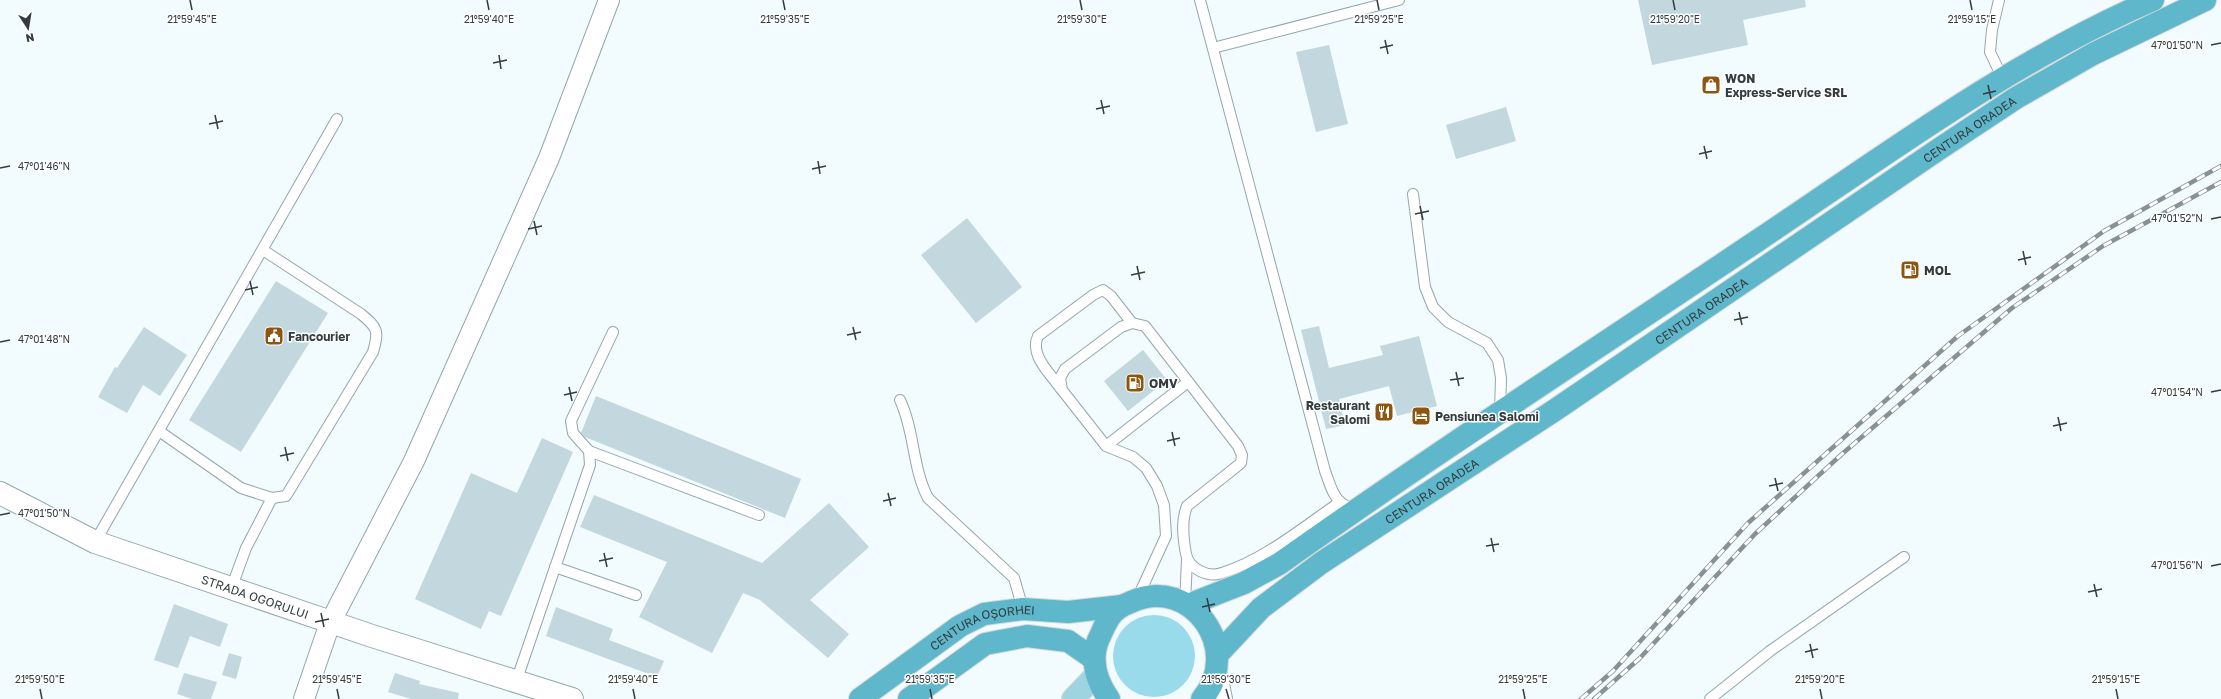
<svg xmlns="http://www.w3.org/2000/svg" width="2221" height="699" font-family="'Golos Text',sans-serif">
  <rect width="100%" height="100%" fill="#f2fbfd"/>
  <circle fill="#99dbeb" cx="1154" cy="656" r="41"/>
  <g fill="#c2d8de">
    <path d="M1638 0H1805L1806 7 1743 20 1748 45 1652 65Z"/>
    <path d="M1329 45 1348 124 1316 132 1296 52Z"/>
    <path d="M1506 107 1516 141 1456 159 1446 125Z"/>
    <path d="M967 218 1022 287 976 323 921 255Z"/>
    <path d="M276 281 328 313 241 452 189 420Z"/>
    <path d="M1319 326 1329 368 1383 355 1380 346 1419 336 1437 406 1397 416 1389 386 1339 399 1345 425 1326 429 1301 330Z"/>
    <path d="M144 327 187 355 160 396 143 385 127 413 98 397 115 367 117 368Z"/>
    <path d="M1143 350 1167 380 1128 411 1104 381Z"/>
    <path d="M596 396 801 479 785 518 585 437 581 433Z"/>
    <path d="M542 438 573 452 501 616 489 611 481 629 415 599 471 473 517 493Z"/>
    <path d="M594 495 762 563 829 503 869 547 810 600 849 634 828 658 760 600 743 593 712 653 639 617 667 562 580 527Z"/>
    <path d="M174 604 228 624 220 647 190 636 178 668 154 660Z"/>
    <path d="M556 607 613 629 609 640 664 661 657 677 546 636Z"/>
    <path d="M229 653 242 657 236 679 222 675Z"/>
    <path d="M184 673 217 682 211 699H192L177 694Z"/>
    <path d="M395 673 420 681 419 684 459 693 458 699H411L388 692Z"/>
  </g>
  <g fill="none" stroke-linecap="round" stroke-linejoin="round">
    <g stroke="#92a7ac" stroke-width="12">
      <g id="lane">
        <path d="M1200 0 1325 471C1330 484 1333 499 1345 505"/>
        <path d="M1999 0 1992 30 1990 52 2003 79"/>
        <path d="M1213 48 1399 0"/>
        <path d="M1413 194 1425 287 1433 307 1448 322 1487 343 1498 360 1501 378 1500 412"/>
        <path d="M1061 389C1050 373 1029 355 1038 336L1093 295 1103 290 1111 296 1132 323"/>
        <path d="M900 400C915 432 912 467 928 498L1014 578 1023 609"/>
        <path d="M159 431 241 488 272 498 286 496 373 352C379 331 378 328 361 314L263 250"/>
        <path d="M1106 446 1188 382"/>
        <path d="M589 451 759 515"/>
        <path d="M95 542 337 119"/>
        <path d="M555 567 636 595"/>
        <path d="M231 589 246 548 272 498"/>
        <path d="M1137 599 1166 536 1164 505 1157 486 1146 468 1133 457 1106 446 1062 390 1060 378 1065 369 1121 327 1132 323 1145 326 1238 446 1242 455 1241 463 1187 506C1181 521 1183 538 1186 554 1189 569 1208 578 1222 573 1264 560 1305 526 1340 502"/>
        <path d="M1185 603 1187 560"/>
        <path d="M516 682 590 465 589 451 573 433 571 421 613 332"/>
        <path d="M1710 699 1770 651 1904 557"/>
      </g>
    </g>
    <g stroke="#92a7ac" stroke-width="22">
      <path id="street" d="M304 699 330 623 414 461 549 158 609 0"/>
    </g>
    <g stroke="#92a7ac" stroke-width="24">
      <g id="secondary">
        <path id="s1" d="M0 493 95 542 372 636 572 699"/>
        <path d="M1216 674 1221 699"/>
      </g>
    </g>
    <g stroke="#d6d8d8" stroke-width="24">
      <path id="primary" d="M1073 699 1096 675"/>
    </g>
    <g stroke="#d6d8d8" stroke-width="24">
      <g id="highway">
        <path d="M1188 605 1244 583 1279 564C1437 452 1599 347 1760 239 1887 154 2012 61 2153 0"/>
        <path id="s2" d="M1218 654 1261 608 1321 563 1555 410 1939 149 2016 98 2093 54 2205 0"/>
        <path id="s3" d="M860 699 960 626 984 614 1023 609 1068 612 1122 606"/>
        <path d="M909 699 985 644 1027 636 1068 641 1094 659"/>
        <path d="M1109 699C1095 679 1089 656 1101 634 1103 629 1106 623 1109 618 1114 610 1123 605 1131 602 1191 574 1244 650 1202 699"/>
      </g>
    </g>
    <use href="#lane" stroke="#fff" stroke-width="10"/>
    <use href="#street" stroke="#fff" stroke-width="20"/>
    <use href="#secondary" stroke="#fff" stroke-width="22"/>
    <use href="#primary" stroke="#9ed4e0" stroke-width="22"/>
    <use href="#highway" stroke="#5eb7cb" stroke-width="22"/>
    <g stroke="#889193" stroke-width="4.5">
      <g id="rail">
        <path d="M1581 699 1613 671 1748 523 1958 336 2104 231 2221 166"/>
        <path d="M1594 699 1640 658 1755 534 1842 454 2012 308 2103 246 2221 182"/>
      </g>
    </g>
    <use href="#rail" stroke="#fff" stroke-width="3" stroke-dasharray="9" stroke-linecap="butt"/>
  </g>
  <path fill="none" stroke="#333c3e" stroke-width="1.5" d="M190 0 192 10M487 0 489 10M783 0 785 10M1080 0 1082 10M1377 0 1379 10M1673 0 1675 10M1970 0 1972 10M1385 40 1388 54M2211 45 2221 43M1380 48 1393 45M499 55 501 69M493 63 507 60M1988 85 1991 99M1983 94 1996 91M1101 100 1104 114M1096 109 1110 106M215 115 218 129M209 124 223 121M1704 146 1707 159M1699 154 1712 151M818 161 820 174M0 168 10 166M812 169 826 166M1420 206 1423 220M1415 214 1429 211M2211 219 2221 217M534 221 537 235M528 229 542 226M2023 251 2026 265M2018 260 2031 257M1137 266 1140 280M1131 275 1145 272M250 281 253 295M245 290 258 287M1739 312 1742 325M1734 320 1748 317M853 327 856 340M847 335 861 332M0 342 10 340M1456 372 1459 386M1450 380 1464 378M569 387 572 401M2211 392 2221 390M564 395 577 392M2058 417 2061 431M2053 426 2067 423M1172 432 1175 446M1167 441 1180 438M285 447 288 461M280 456 294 453M1775 478 1778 491M1769 486 1783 483M888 493 891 506M883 501 896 498M0 515 10 513M1491 538 1494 552M1486 546 1499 544M604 553 607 567M599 561 613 558M2211 566 2221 564M2094 584 2097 597M2088 592 2102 589M1207 598 1210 612M1202 607 1215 604M321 613 324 627M315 622 329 619M1810 644 1813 658M1805 652 1818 649M40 689 42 699M337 689 339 699M633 689 635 699M930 689 932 699M1226 689 1229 699M1523 689 1525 699M1820 689 1822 699M2116 689 2118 699"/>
  <defs>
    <g id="shop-square" transform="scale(1)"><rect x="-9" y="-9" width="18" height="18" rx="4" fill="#8e550f" stroke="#fff"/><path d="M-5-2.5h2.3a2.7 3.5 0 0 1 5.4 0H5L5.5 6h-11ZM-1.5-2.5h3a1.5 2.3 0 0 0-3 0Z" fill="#fff"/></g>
    <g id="fuel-square" transform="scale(1)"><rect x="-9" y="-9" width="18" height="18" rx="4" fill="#8e550f" stroke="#fff"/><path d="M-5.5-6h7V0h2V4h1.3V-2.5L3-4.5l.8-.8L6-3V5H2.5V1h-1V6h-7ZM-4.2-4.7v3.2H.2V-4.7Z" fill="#fff"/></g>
    <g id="civic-square" transform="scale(1)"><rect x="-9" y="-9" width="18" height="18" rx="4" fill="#8e550f" stroke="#fff"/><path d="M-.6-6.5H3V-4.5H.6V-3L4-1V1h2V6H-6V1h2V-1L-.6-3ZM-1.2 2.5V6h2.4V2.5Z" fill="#fff"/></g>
    <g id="restaurant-square" transform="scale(1)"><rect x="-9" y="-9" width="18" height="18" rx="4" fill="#8e550f" stroke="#fff"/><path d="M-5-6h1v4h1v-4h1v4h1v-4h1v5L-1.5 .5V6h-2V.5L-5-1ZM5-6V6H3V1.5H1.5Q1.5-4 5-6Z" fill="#fff"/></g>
    <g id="hotel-square" transform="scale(1)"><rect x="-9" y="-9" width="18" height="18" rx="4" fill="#8e550f" stroke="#fff"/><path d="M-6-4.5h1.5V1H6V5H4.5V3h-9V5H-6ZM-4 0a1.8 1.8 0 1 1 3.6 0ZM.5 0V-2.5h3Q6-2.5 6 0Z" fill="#fff"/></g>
  </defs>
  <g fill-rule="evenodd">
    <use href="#shop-square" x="1711" y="85"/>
    <use href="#fuel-square" x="1910" y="270"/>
    <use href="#civic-square" x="274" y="336"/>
    <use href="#fuel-square" x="1135" y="383"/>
    <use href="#restaurant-square" x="1384" y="412"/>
    <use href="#hotel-square" x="1421" y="416"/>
  </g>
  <g text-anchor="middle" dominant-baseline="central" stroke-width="3" stroke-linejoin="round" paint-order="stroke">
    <g font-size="12" font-weight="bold" fill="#333c3e" stroke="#fff" text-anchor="start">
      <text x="1725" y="78">WON<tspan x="1725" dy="14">Express-Service SRL</tspan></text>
      <text x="1924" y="270">MOL</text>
      <text x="288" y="336">Fancourier</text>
      <text x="1149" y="383">OMV</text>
      <text x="1370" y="405" text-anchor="end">Restaurant<tspan x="1370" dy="14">Salomi</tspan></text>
      <text x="1435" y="416">Pensiunea Salomi</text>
    </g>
    <g font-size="12" fill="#333c3e" stroke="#fff">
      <text stroke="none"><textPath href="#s2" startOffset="918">CENTURA ORADEA</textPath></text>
      <text stroke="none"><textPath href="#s2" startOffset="594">CENTURA ORADEA</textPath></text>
      <text stroke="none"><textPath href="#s2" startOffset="270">CENTURA ORADEA</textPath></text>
      <text stroke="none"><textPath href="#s1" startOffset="276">STRADA OGORULUI</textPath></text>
      <text stroke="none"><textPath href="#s3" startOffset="145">CENTURA OȘORHEI</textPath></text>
    </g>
  </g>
  <g font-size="10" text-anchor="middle" fill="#333c3e" stroke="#fff" stroke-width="3" stroke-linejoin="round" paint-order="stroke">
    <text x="192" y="23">21°59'45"E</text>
    <text x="489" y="23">21°59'40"E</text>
    <text x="785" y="23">21°59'35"E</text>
    <text x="1082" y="23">21°59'30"E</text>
    <text x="1379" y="23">21°59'25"E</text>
    <text x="1675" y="23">21°59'20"E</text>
    <text x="1972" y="23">21°59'15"E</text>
    <text x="2177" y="49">47°01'50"N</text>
    <text x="44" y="170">47°01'46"N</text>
    <text x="2177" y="222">47°01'52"N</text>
    <text x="44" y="343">47°01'48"N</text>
    <text x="2177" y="396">47°01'54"N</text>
    <text x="44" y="517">47°01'50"N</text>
    <text x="2177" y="569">47°01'56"N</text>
    <text x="40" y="683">21°59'50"E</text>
    <text x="337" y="683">21°59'45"E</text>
    <text x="633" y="683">21°59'40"E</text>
    <text x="930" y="683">21°59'35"E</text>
    <text x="1226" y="683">21°59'30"E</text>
    <text x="1523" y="683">21°59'25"E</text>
    <text x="1820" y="683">21°59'20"E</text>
    <text x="2116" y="683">21°59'15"E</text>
  </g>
  <g transform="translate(28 28) rotate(168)" stroke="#ffffff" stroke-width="3" paint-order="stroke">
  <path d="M0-3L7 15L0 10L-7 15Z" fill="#333c3e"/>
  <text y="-6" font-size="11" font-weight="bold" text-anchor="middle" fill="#333c3e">N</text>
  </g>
</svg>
